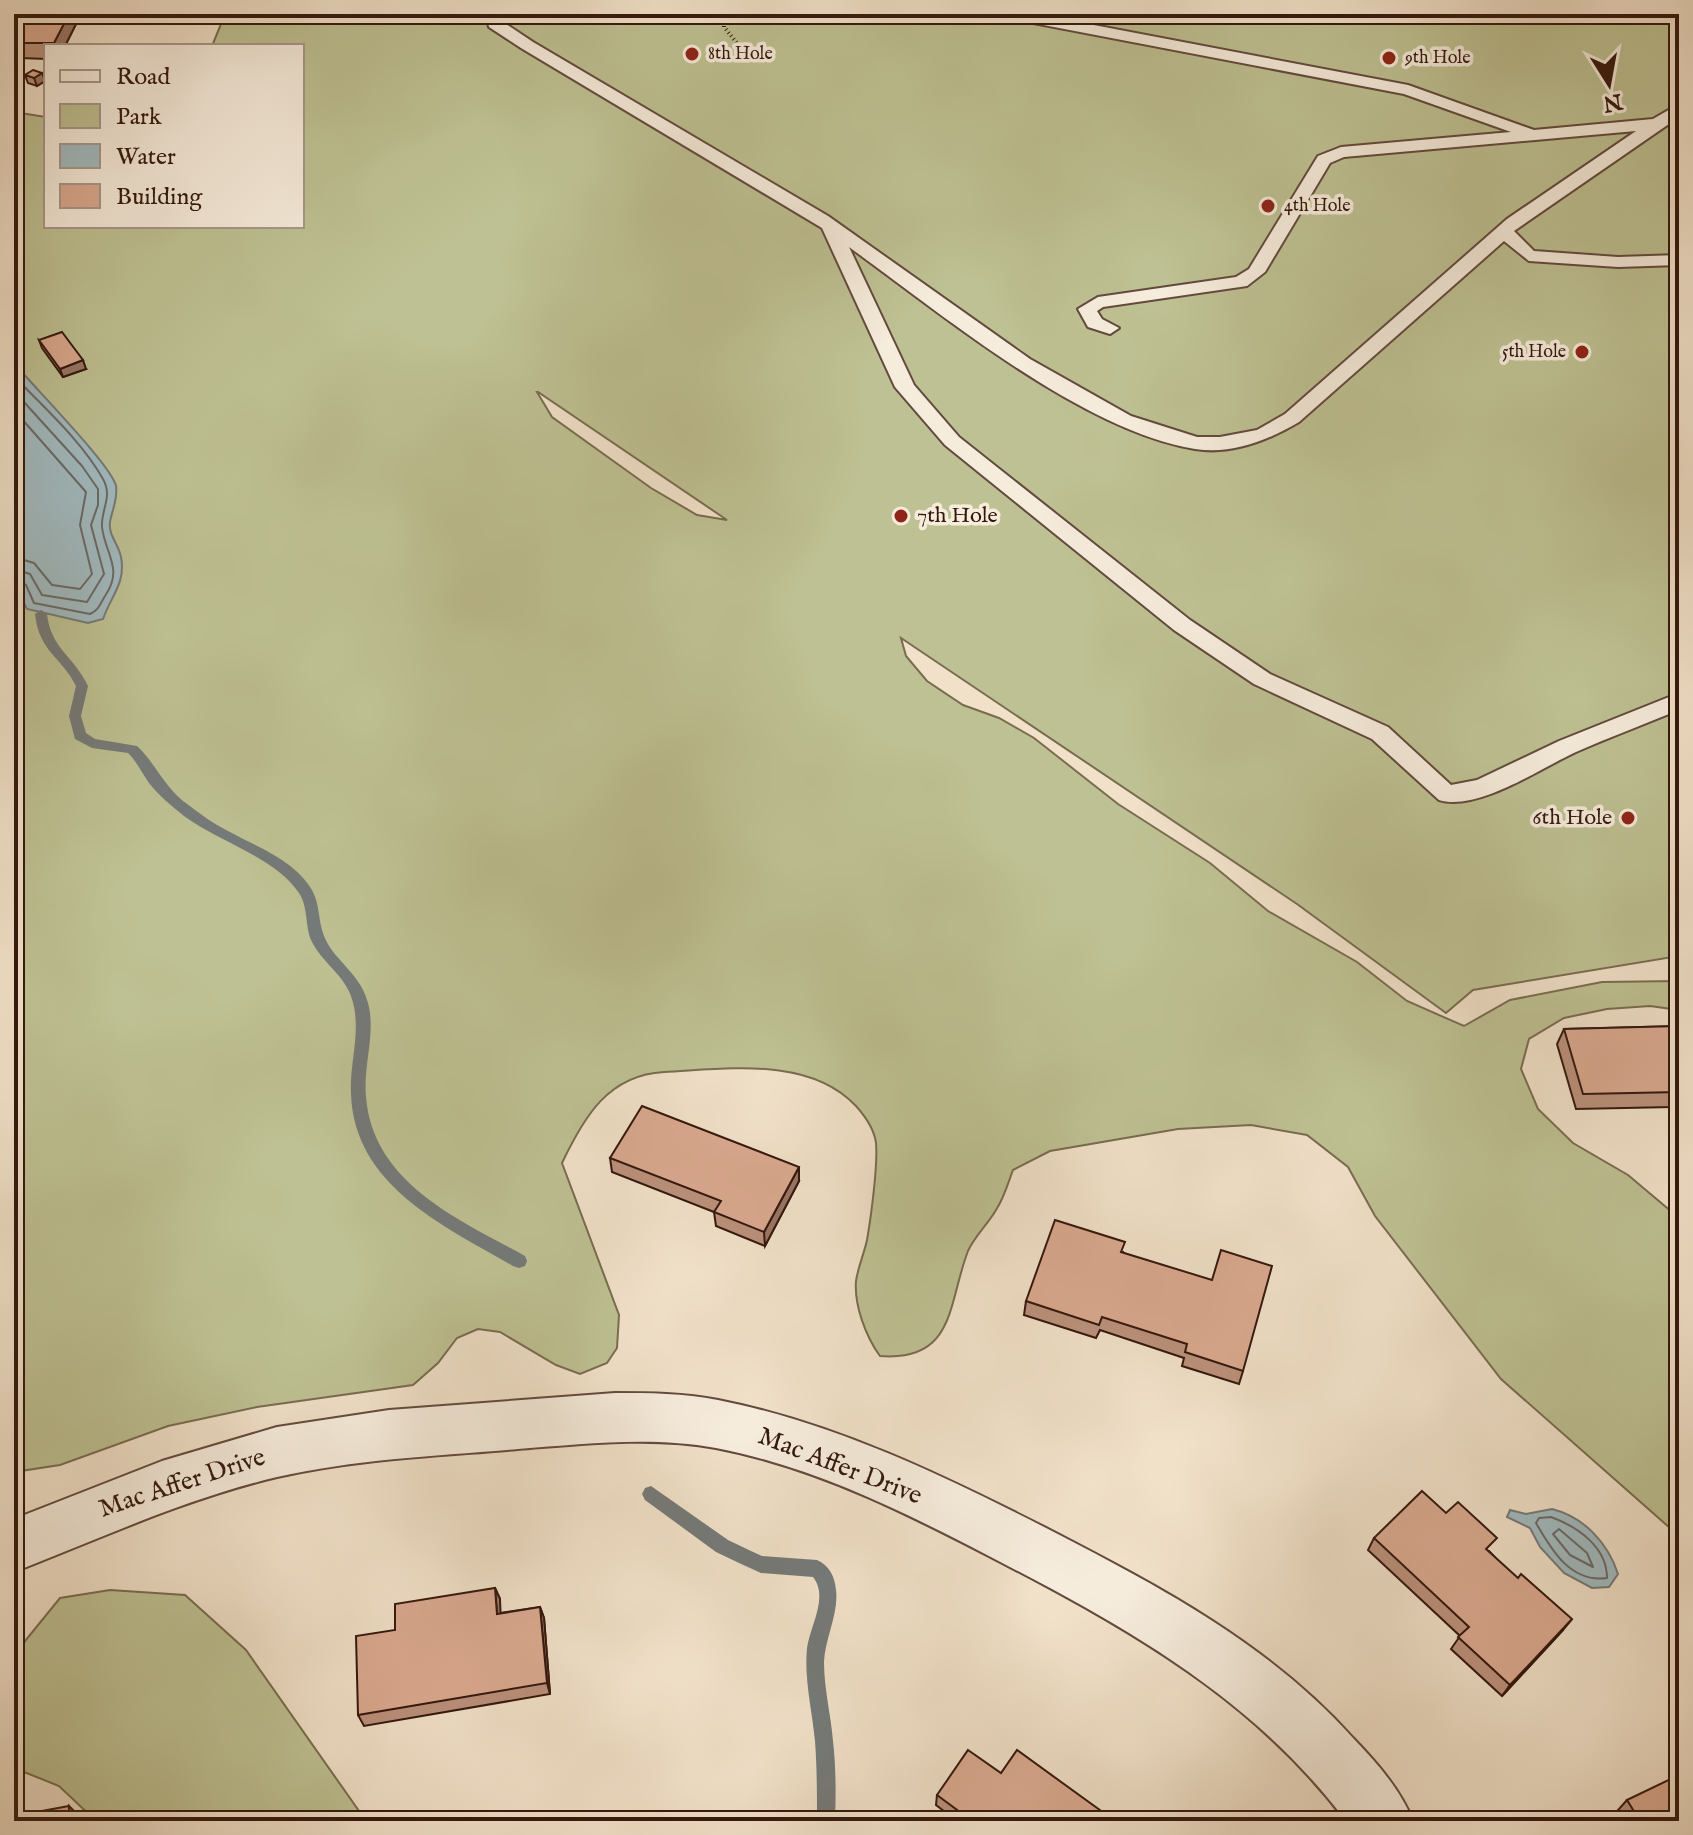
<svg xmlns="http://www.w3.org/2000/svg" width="1693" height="1835" font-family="'IM FELL English',serif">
  <rect width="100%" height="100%" fill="#f1e1c9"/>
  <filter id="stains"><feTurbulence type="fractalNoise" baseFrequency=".0025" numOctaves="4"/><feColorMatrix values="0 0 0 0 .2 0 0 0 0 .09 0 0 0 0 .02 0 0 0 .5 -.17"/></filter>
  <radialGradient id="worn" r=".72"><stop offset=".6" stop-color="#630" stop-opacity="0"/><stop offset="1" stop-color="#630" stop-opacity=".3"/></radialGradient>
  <g fill="#bec193" stroke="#796c50" stroke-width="2" fill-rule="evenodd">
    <path d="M225 14H1679V956L1473 990 1446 1013 1297 904 901 638 906 656 927 681 963 705 999 718 1034 738 1118 804 1210 863 1268 911 1357 962 1407 1001 1464 1026 1510 1000 1602 982 1679 981V1010L1650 1006 1607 1009 1564 1018 1529 1039 1521 1069 1538 1109 1573 1143 1628 1175 1679 1218V1536L1501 1379 1375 1216 1348 1167 1307 1135 1251 1125 1178 1129 1050 1151 1013 1170C1008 1183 1004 1198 996 1210 988 1224 974 1237 968 1251 948 1302 956 1362 880 1356 866 1337 854 1305 856 1281 858 1267 864 1254 867 1240 871 1217 878 1165 876 1143 874 1128 865 1116 856 1106 809 1056 727 1069 664 1072 608 1075 584 1117 562 1163L619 1315 617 1348 607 1363 580 1374 556 1365 500 1332 478 1329 457 1338 438 1363 413 1385 257 1407 168 1426 60 1465 14 1472V112L46 117V226H302V46H212ZM537 392H538L727 520 697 515 651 488 552 417Z"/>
    <path d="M110 1590 185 1595 246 1650 366 1821H96L59 1786 14 1768V1670L25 1641 60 1598Z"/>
  </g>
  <g fill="#a1bbc1" stroke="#757a79" stroke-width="2">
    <path d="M14 363C33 386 112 466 116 486 118 500 112 510 110 522 108 535 119 545 121 557 126 583 111 596 103 619L88 623 27 609 14 584Z"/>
    <path d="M1552 1509C1584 1517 1608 1543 1618 1574L1609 1587 1592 1588 1564 1573 1540 1547 1530 1528 1507 1517 1510 1510 1526 1514Z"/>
  </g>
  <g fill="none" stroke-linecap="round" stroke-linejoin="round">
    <g stroke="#6a6a68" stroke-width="2">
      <path d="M14 376C44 408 81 440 103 479 113 497 101 509 102 527 105 554 124 569 105 596 100 604 99 610 90 614L34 603 26 585 14 579"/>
      <path d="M14 391 82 466 98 489V505L91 525 104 574 87 602 42 595 30 574 14 569"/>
      <path d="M14 410 86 492 80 525 92 574 80 589 52 585 34 563 14 557"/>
      <path d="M1551 1517C1578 1527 1607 1547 1607 1578 1571 1583 1552 1551 1536 1523L1539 1518Z"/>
      <path d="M1559 1529 1587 1553 1593 1567 1570 1555 1553 1534Z"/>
    </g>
    <g fill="#757a79" fill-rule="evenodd">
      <path d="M41 610 47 614C51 649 74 656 88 686L81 716 86 733 95 739 137 746C155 763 162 783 183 801 198 812 212 823 228 831 257 847 294 860 312 890 320 904 318 921 324 936 335 963 362 973 369 1007 375 1037 363 1067 366 1097 373 1183 458 1219 525 1256L527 1261 525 1266 519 1268 513 1266C444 1226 355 1186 351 1095 349 1063 362 1031 352 999 345 975 321 962 311 940 305 925 308 906 299 893 275 857 219 842 184 816 172 806 159 796 149 783 142 773 137 762 128 753L92 748 75 739 69 716 76 686C61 656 39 652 35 614Z"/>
      <path d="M651 1486 728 1540 751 1551 762 1556 817 1560C829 1565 835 1577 836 1590 839 1613 825 1638 824 1662 824 1689 831 1715 833 1741 836 1768 836 1794 835 1821H817C817 1794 817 1767 815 1741 812 1710 804 1679 807 1648 810 1626 829 1597 813 1577L761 1573 739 1563 716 1552 645 1500 642 1494 645 1488Z"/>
    </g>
    <g stroke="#634a3d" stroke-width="4">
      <path id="service" d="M486 14H502L503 22 533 42 828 216 1030 359 1131 416 1197 437H1220L1257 430 1285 414 1507 219 1636 131 1344 157 1330 163 1265 272 1247 286 1103 307 1097 311 1102 319 1119 328 1110 334 1088 327 1078 309 1098 297 1236 277 1249 269 1318 156 1341 147 1511 132 1404 94 1012 19 1004 14H1036L1408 85 1534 130 1653 119 1679 104V117L1514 231 1534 251 1618 257 1679 255V265L1618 267 1529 261 1504 241 1299 422C1269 440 1231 455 1195 449 1082 431 942 314 849 247L914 385 959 437 1190 620 1270 674 1388 727 1451 785 1477 780 1559 741 1679 693V710C1645 724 1610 737 1576 752 1541 768 1477 812 1439 800L1372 739 1254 684 1174 630 945 445 895 387 822 228 521 48 489 27Z"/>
    </g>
    <g stroke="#634a3d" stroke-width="4">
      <path id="minor" d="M615 1393C649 1393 684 1393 718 1400 835 1423 944 1476 1050 1530 1160 1587 1269 1644 1353 1738 1377 1763 1400 1789 1413 1821H1346C1264 1712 1154 1643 1035 1580 933 1527 830 1470 716 1448 651 1436 583 1444 518 1449 437 1456 356 1459 277 1477 185 1499 101 1538 14 1572V1519L162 1461 277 1427 389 1410Z"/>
    </g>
    <path stroke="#34180e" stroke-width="4" stroke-dasharray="1 3" stroke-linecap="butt" d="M724 14V27L740 47"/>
    <use href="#service" fill="#f6ecdc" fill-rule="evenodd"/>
    <use href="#minor" fill="#f6ecdc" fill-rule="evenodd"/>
  </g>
  <g fill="#bb917c" stroke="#34180e" stroke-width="2">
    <path d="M81 14 65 46H46V59L21 58 14 36V32Z"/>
    <path d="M25 75 45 81 37 86 28 83Z"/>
    <path d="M39 340 86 369 63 377 42 348Z"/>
    <path d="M1679 1026V1097L1672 1107 1576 1109 1557 1044 1564 1029Z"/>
    <path d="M610 1158 799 1181 765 1246 716 1226 714 1212 612 1172Z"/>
    <path d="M1123 1252 1243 1371 1239 1384 1182 1366 1184 1358 1100 1330 1096 1338 1024 1315 1026 1301Z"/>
    <path d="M1374 1538 1489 1551 1563 1630 1502 1696 1451 1649 1460 1636 1368 1550Z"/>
    <path d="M495 1588 500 1599V1613L540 1607 544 1618 550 1694 364 1726 358 1715 395 1630Z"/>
    <path d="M1001 1773 1115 1821H957L936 1805 937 1795Z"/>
    <path d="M1627 1800 1679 1821H1625L1618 1810Z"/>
  </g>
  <g fill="#997665" stroke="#34180e" stroke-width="2">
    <path d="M69 14H81L65 46H55L54 43Z"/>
    <path d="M42 73 45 81 37 86 34 78Z"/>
    <path d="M83 360 86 369 63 377 60 369Z"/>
    <path d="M799 1167V1181L765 1246 764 1232Z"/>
    <path d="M495 1588 500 1599 501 1625 497 1614Z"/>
    <path d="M540 1607 544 1618 550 1694 547 1683Z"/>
    <path d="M1572 1619 1563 1630 1502 1696 1510 1685Z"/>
    <path d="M69 1806 79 1816V1821H69Z"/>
  </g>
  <g fill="#daa990" stroke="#34180e" stroke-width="2">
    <path d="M24 14H69L54 43H16L21 34H14V32Z"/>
    <path d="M33 70 42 73 34 78 25 75Z"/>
    <path d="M62 332 83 360 60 369 39 340Z"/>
    <path d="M1679 1026V1082H1678L1679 1092 1583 1094 1564 1029Z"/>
    <path d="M642 1106 799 1167 764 1232 714 1212 721 1201 610 1158Z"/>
    <path d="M1055 1220 1125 1242 1121 1252 1212 1280 1221 1250 1272 1266 1243 1371 1185 1352 1187 1344 1102 1317 1099 1325 1026 1301Z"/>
    <path d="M1422 1491 1446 1513 1458 1502 1497 1538 1486 1549 1518 1578 1521 1574 1572 1619 1510 1685 1458 1637 1469 1627 1374 1538Z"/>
    <path d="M495 1588 497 1614 540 1607 547 1683 358 1715 356 1636 395 1630V1604Z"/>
    <path d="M968 1750 1001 1773 1017 1750 1115 1821H972L937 1795Z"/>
    <path d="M1679 1775V1821H1640L1627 1800Z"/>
    <path d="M69 1806V1821H14V1816Z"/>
  </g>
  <g fill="#8f2418" stroke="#f6ecdc" stroke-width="3">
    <circle cx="692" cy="54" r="8"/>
    <circle cx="1389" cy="58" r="8"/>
    <circle cx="1268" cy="206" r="8"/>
    <circle cx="1582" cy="352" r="8"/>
    <circle cx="901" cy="516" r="8"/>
    <circle cx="1628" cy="818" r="8"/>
  </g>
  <g text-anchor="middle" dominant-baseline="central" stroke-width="7" stroke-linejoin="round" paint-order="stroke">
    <g font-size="18" fill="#34180e" stroke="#f6ecdc" text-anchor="start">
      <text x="708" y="54">8th Hole</text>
      <text x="1405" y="58">9th Hole</text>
      <text x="1284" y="206">4th Hole</text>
      <text x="1566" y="352" text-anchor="end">5th Hole</text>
    </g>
    <g font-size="22" fill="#34180e" stroke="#f6ecdc" text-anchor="start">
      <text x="917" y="516">7th Hole</text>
      <text x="1612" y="818" text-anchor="end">6th Hole</text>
    </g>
    <g font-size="26" fill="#34180e" stroke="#f6ecdc">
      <text transform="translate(840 1466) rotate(21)">Mac Affer Drive</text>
      <text transform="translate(182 1483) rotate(-18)">Mac Affer Drive</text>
    </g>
  </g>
  <rect width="1693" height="1835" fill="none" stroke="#f1e1c9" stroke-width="48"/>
  <rect x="16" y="16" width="1661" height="1803" fill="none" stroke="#34180e" stroke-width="4"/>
  <rect x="24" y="24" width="1645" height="1787" fill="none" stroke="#34180e" stroke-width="2"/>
  <rect x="44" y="44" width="260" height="184" fill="#f6ecdc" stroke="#a8978a" stroke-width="2"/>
  <rect x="60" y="70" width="40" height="12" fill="#f6ecdc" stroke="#a8978a" stroke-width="2"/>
  <text x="116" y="84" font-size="24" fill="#34180e">Road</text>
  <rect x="60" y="104" width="40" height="24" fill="#bec193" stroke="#a8978a" stroke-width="2"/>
  <text x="116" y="124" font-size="24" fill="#34180e">Park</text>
  <rect x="60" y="144" width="40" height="24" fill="#a1bbc1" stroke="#a8978a" stroke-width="2"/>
  <text x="116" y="164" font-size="24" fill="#34180e">Water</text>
  <rect x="60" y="184" width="40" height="24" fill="#daa990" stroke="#a8978a" stroke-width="2"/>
  <text x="116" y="204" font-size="24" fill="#34180e">Building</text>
  <g transform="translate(1609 84) rotate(169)" stroke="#f6ecdc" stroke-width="6" paint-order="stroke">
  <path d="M0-6L14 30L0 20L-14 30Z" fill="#34180e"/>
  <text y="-12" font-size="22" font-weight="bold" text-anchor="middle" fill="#34180e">N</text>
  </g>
  <rect width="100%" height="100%" filter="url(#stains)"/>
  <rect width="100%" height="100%" fill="url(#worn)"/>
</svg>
